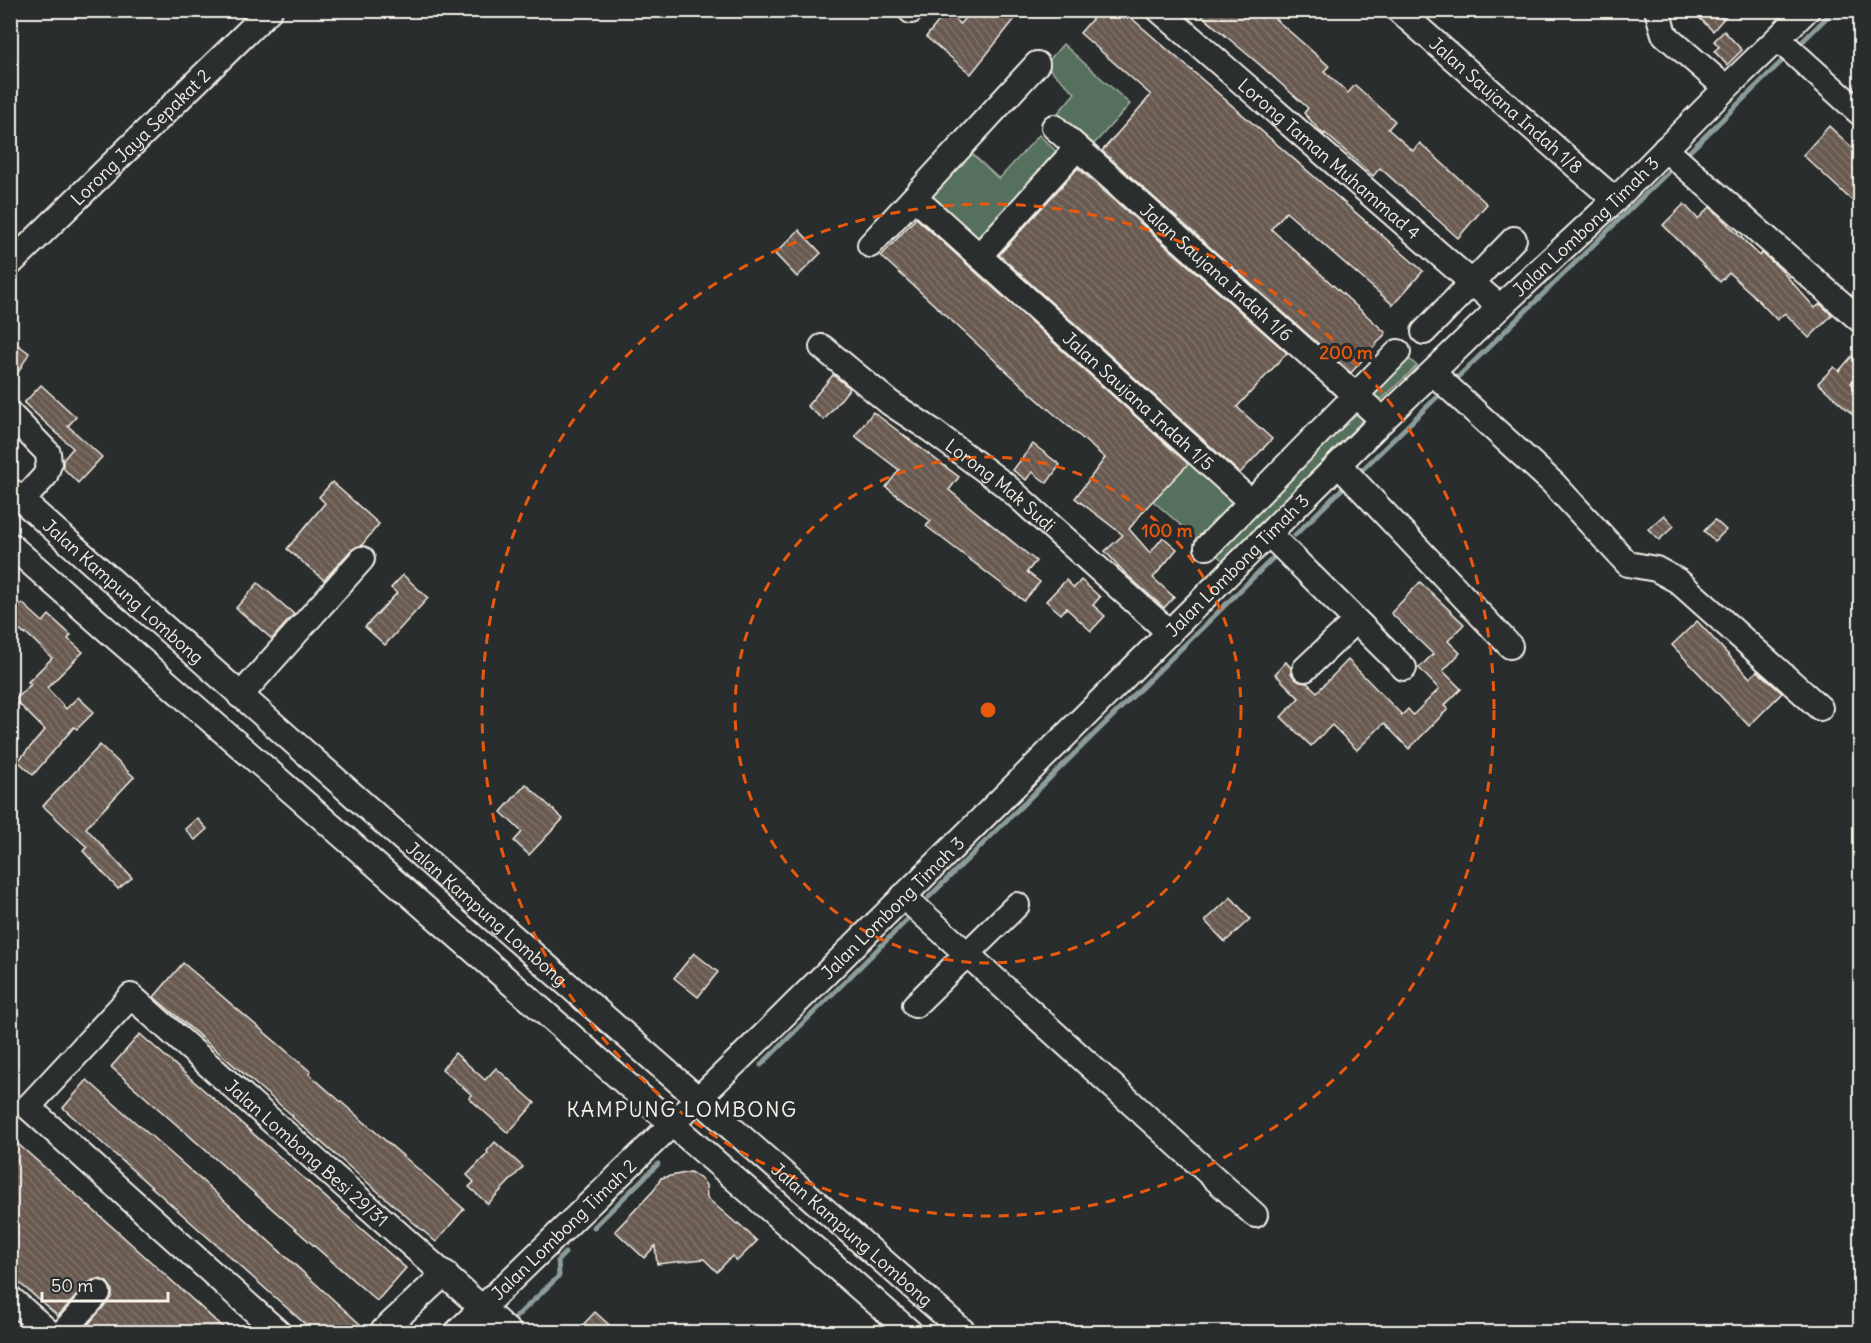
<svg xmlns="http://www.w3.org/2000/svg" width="1871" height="1343" font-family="Delius,sans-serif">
  <defs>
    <pattern id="building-back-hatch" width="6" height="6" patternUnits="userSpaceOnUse" patternTransform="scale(1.5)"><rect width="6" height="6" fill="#695a51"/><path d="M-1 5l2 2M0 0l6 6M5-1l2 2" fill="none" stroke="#7f726a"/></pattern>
  </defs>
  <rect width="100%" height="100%" fill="#2a2d2e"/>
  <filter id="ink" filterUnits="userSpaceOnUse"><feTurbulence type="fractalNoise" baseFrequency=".0167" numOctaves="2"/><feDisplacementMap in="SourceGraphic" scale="12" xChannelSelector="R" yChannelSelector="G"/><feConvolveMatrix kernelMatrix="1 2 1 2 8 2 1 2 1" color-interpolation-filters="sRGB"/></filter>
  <g filter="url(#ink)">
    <g fill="#546f5d" stroke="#a4b0a2" stroke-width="1.5">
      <path d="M1063 44 1130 104 1094 144 1058 113 1075 93 1045 65Z"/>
      <path d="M1039 135 1060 155 981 242 927 193 967 149 999 179Z"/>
      <path d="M1406 356 1417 366 1380 401 1370 392Z"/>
      <path d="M1356 404 1368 415 1224 561 1211 551Z"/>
      <path d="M1191 461 1236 502 1200 542 1153 501Z"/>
    </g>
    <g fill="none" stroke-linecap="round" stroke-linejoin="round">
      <g stroke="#8c9d9b" stroke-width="5">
        <path d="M1802 42 1834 10"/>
        <path d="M1688 153 1782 61"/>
        <path d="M1458 377 1668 172"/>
        <path d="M1363 469 1438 396"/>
        <path d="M1295 535 1343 488"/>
        <path d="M929 897 1278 553"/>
        <path d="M761 1065 906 921"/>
        <path d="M594 1227 658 1164"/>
        <path d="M516 1317 559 1276 558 1260 565 1253"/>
      </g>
    </g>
    <g fill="url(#building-back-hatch)" stroke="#f4f1e8" stroke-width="1.5">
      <path d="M971 10H1022L971 74 926 37 946 12 960 24Z"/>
      <path d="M1100 10H1122L1423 271 1393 305 1286 212 1271 229 1386 333 1351 373 1102 151 1151 95 1080 33Z"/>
      <path d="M1195 10H1265L1329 66 1324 71 1348 93 1355 85 1395 121 1388 129 1413 151 1420 143 1487 204 1458 238 1380 168 1373 176 1325 133 1324 135 1304 113 1308 108 1260 65Z"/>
      <path d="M1691 10H1731L1713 31Z"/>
      <path d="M1724 31 1742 50 1727 65 1714 51 1719 47 1714 41Z"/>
      <path d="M1829 126 1860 155V208L1803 155Z"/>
      <path d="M1078 168 1287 353 1237 407 1272 439 1240 473 999 255Z"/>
      <path d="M1684 204 1698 219 1710 207 1760 256 1762 253 1780 269 1815 308 1820 304 1832 315 1809 338 1785 313 1777 320 1752 294 1729 273 1720 282 1663 225Z"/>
      <path d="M916 218 1188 464 1146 508 1129 529 1150 553 1163 537 1177 549 1153 578 1174 597 1164 608 1125 573 1105 551 1123 535 1075 498 1105 458 1038 400 881 256Z"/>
      <path d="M799 230 821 253 797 277 775 254Z"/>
      <path d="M10 339 29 353 10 387Z"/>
      <path d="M1852 356 1860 363V372L1851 383 1860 392V421L1818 383 1834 367 1839 371Z"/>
      <path d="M833 375 850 388 824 420 807 406Z"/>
      <path d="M41 385 76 417 68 426 102 457 78 483 63 468V460L73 448 24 403Z"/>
      <path d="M873 412 959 477 949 490 1036 561 1027 572 1040 582 1024 601 926 526 931 521 886 487 899 470 855 436Z"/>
      <path d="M1033 444 1060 465 1047 483 1032 472 1026 480 1013 470Z"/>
      <path d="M332 482 379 524 362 545 351 550 324 580 287 549 325 503 319 497Z"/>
      <path d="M1664 515 1674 526 1659 540 1648 529Z"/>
      <path d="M1715 520 1726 530 1715 541 1704 531Z"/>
      <path d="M403 575 428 598 385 645 365 627 397 593 391 588Z"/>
      <path d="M1066 580 1074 588 1081 580 1100 597 1093 605 1105 616 1091 631 1066 608 1061 614 1046 601Z"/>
      <path d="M1420 582 1464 624 1448 641 1460 653 1443 671 1461 689 1444 706 1448 709 1409 749 1384 723 1357 750 1332 725 1311 746 1281 717 1299 698 1275 674 1286 662 1291 668V673L1295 679 1300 682 1307 683 1317 692 1348 660 1402 715 1408 709 1413 715 1439 689 1419 668 1433 654 1391 613Z"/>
      <path d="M258 583 294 614 272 639 236 608Z"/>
      <path d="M22 603 43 622 49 615 71 635 68 639 83 652 47 688 66 709 78 697 94 712 77 729 74 727 33 775 18 761 45 730 15 700 31 684 28 682 52 658 26 633 24 634 10 622V615Z"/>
      <path d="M1697 621 1750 678 1757 671 1782 693 1749 726 1672 645Z"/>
      <path d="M100 745 134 777 86 828 132 878 118 889 83 851 87 847 43 806Z"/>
      <path d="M526 784 563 819 529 855 514 841 522 832 501 812Z"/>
      <path d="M197 818 207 829 195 840 185 829Z"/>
      <path d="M1231 897 1250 919 1225 942 1205 921Z"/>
      <path d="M694 953 718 972 698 997 674 978Z"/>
      <path d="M183 963 311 1072 309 1074 464 1209 436 1242 292 1117 293 1116 154 997Z"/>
      <path d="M140 1034 406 1268 377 1301 111 1067Z"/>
      <path d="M455 1053 485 1080 496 1068 535 1103 508 1133 469 1098 472 1095 442 1069Z"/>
      <path d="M87 1080 207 1185 360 1324 353 1332H314L63 1108Z"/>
      <path d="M10 1137 117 1231 228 1332H82L112 1296V1289L107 1282 100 1279 93 1280 88 1283 58 1316 10 1275Z"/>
      <path d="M495 1142 523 1167 488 1204 469 1187 474 1182 467 1175 488 1153 487 1151Z"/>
      <path d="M690 1172 700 1178 706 1185 707 1198 737 1224 738 1223 757 1241 737 1261 732 1256 717 1272 704 1259 657 1264 655 1246 644 1258 615 1231 654 1190 661 1178Z"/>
      <path d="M595 1312 617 1332H576Z"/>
    </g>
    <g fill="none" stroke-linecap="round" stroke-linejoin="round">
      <g stroke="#f4f1e8" stroke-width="28">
        <g id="minor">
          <path d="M911 10V11"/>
          <path id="s1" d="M1159 10 1500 307"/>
          <path id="s2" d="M1398 10 1615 200"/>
          <path d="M1657 10 1664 34 1726 88"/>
          <path d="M1778 39 1860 113"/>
          <path id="s3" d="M1054 127 1383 420"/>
          <path d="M1665 149 1860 320"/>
          <path id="s4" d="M915 198 1251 502 1398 352"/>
          <path d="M870 245 1037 64"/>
          <path d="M979 256 1077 148"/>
          <path id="s5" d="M10 264 270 10"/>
          <path d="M1424 332 1514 239"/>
          <path id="s6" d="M822 347 890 403 931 430 1005 485 1170 633"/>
          <path d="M1433 373 1553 483 1628 564 1656 569 1678 581 1820 708"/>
          <path d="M10 414 48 453 49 464 45 476 22 501"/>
          <path d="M1339 465 1510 646"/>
          <path id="s7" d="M10 490 486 913 964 1332"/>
          <path d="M1269 534 1404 668"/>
          <path d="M10 545 910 1332"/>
          <path d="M1207 547 1251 502"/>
          <path d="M1305 669 1356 621"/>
          <path d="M240 696 362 559"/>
          <path d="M903 896 1255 1215"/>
          <path d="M915 1005 1017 905"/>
          <path id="s8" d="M28 1107 131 996 509 1332"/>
          <path d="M28 1107 278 1332"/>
          <path d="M10 1298 49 1332"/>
          <path d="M63 1332 98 1293"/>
          <path d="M382 1332 445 1273"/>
          <path id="s9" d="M457 1332 763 1036 1383 420 1500 307 1615 200 1726 88 1807 10"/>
        </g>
      </g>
      <use href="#minor" stroke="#2a2d2e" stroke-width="24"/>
    </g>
  </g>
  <g fill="none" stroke="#e8590c" stroke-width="3" stroke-dasharray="10 8">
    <circle cx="988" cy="710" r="253"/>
    <circle cx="988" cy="710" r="506"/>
  </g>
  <g text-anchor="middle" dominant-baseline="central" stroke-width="6" stroke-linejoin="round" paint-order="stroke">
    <g font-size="18" fill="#f4f1e8" stroke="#2a2d2e">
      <text stroke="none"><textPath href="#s2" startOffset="144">Jalan Saujana Indah 1/8</textPath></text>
      <text stroke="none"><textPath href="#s5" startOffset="182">Lorong Jaya Sepakat 2</textPath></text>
      <text stroke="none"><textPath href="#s1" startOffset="226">Lorong Taman Muhammad 4</textPath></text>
      <text stroke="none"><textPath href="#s9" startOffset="1580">Jalan Lombong Timah 3</textPath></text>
      <text stroke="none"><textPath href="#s3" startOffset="218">Jalan Saujana Indah 1/6</textPath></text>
      <text stroke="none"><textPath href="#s4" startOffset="302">Jalan Saujana Indah 1/5</textPath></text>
      <text stroke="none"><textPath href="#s6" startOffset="226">Lorong Mak Sudi</textPath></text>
      <text stroke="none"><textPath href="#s9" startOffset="1094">Jalan Lombong Timah 3</textPath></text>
      <text stroke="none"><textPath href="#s7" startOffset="152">Jalan Kampung Lombong</textPath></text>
      <text stroke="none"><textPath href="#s9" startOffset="608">Jalan Lombong Timah 3</textPath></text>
      <text stroke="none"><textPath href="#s7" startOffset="638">Jalan Kampung Lombong</textPath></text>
      <text stroke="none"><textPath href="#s8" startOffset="387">Jalan Lombong Besi 29/31</textPath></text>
      <text stroke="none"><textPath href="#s9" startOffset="148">Jalan Lombong Timah 2</textPath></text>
      <text stroke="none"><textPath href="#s7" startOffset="1124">Jalan Kampung Lombong</textPath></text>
    </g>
    <g font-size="21" letter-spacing="1.5" fill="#f4f1e8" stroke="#2a2d2e">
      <text x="682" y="1109">KAMPUNG LOMBONG</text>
    </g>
  </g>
  <circle cx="988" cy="710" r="9" fill="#e8590c" stroke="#2a2d2e" stroke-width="3"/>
  <g font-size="18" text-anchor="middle" font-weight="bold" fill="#e8590c" stroke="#2a2d2e" stroke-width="6" stroke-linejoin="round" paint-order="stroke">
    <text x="1346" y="359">200 m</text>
    <text x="1167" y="537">100 m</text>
  </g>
  <rect width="1871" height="1343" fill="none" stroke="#2a2d2e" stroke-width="36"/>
  <rect x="18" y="18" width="1835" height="1307" fill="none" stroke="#f4f1e8" stroke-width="2" filter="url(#ink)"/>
  <path d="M42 1292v9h126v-9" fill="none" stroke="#f4f1e8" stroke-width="3"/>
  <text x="51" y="1292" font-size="18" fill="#f4f1e8" stroke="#2a2d2e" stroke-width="4.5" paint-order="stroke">50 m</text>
</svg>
